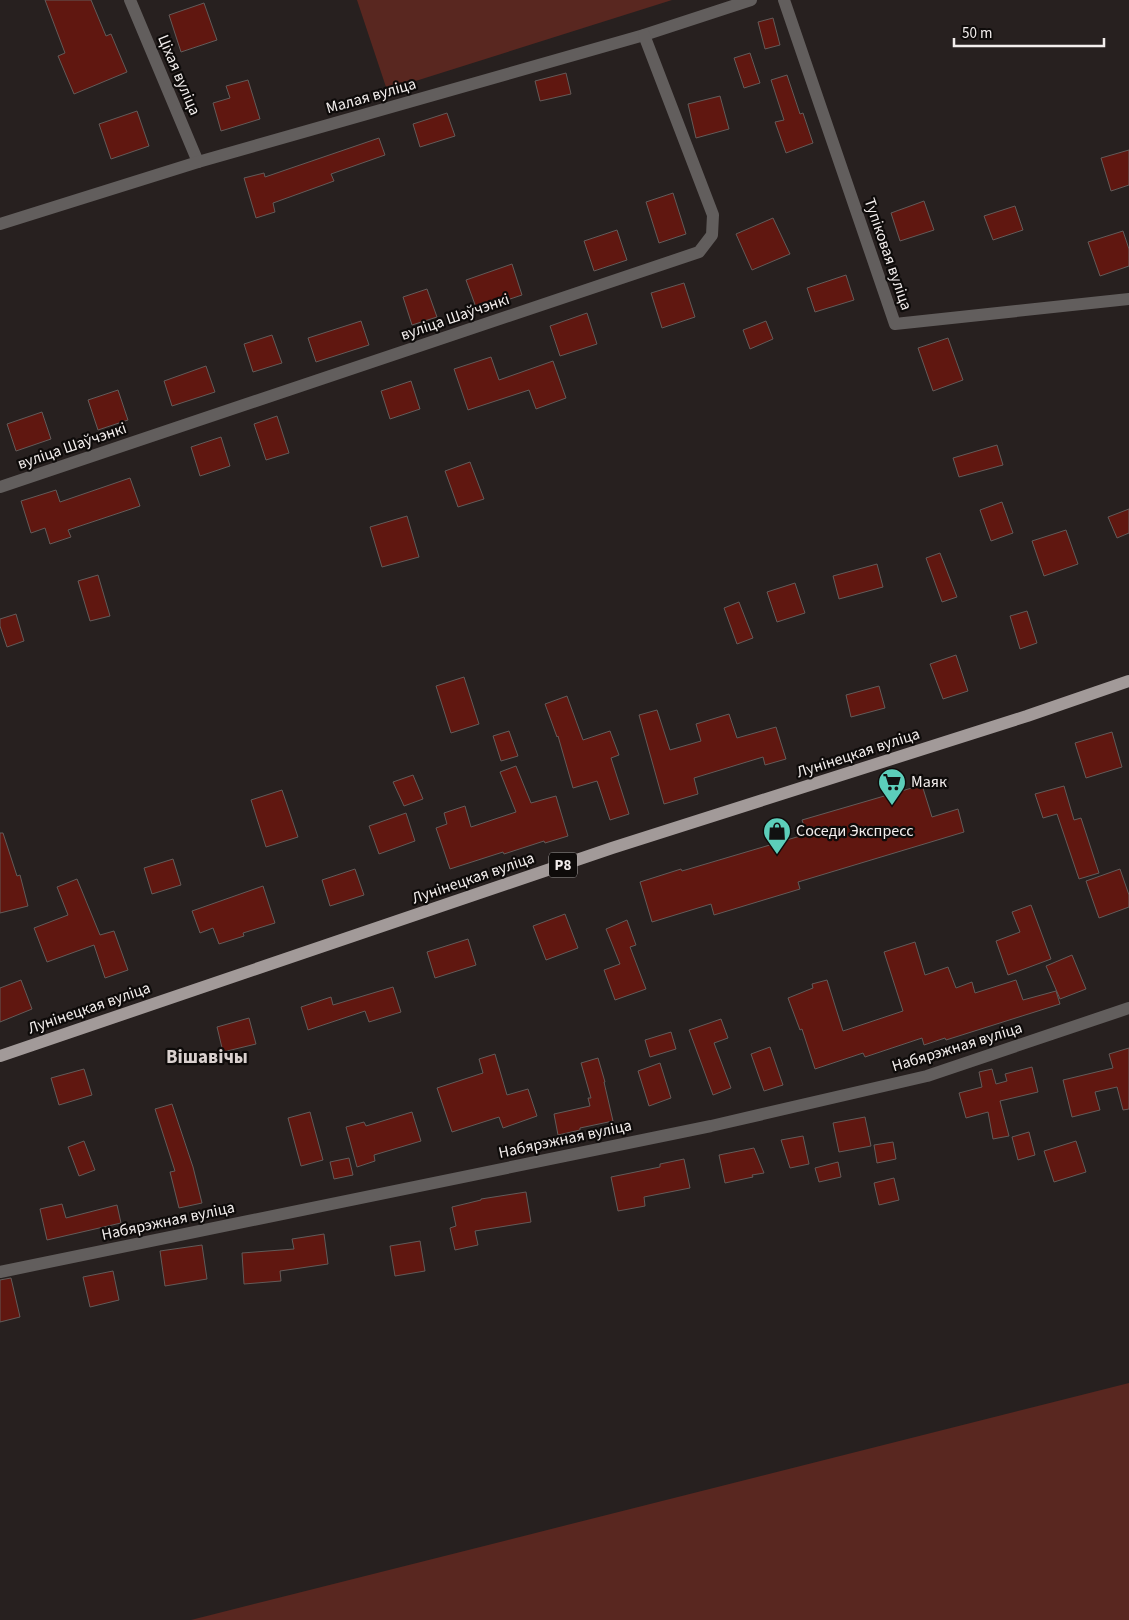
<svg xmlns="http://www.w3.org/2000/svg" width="1129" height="1620" font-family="'Source Sans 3',sans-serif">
  <rect width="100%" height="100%" fill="#27201f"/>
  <g fill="#592720">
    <path d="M357 0H672L387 90Z"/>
    <path d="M1129 1383V1620H191Z"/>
  </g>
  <g fill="#601710" stroke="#635b59">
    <path d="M45 0H91L106 36 111 34 127 72 74 94 58 56 65 53Z"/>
    <path d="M204 3 217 40 181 52 169 15Z"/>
    <path d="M773 18 780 45 765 49 758 22Z"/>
    <path d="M750 53 760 83 744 88 734 58Z"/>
    <path d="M566 73 571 94 540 101 535 81Z"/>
    <path d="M787 75 800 114 803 113 813 143 786 153 775 122 784 120 771 80Z"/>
    <path d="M248 80 260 119 221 131 213 103 230 98 226 86Z"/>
    <path d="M720 96 729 129 696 138 688 104Z"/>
    <path d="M137 111 149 146 111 159 99 124Z"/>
    <path d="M447 113 455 136 420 147 413 124Z"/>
    <path d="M379 138 385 155 331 174 334 181 273 203 275 212 256 218 244 178 264 173 265 177Z"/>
    <path d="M1129 150V185L1111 191 1101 158Z"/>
    <path d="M673 193 686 234 659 243 646 202Z"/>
    <path d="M924 201 934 230 900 241 891 213Z"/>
    <path d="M1015 206 1023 230 993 240 984 216Z"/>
    <path d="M773 218 790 254 752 270 736 234Z"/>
    <path d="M617 230 627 260 594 271 584 241Z"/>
    <path d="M1123 231 1129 249V266L1100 276 1088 242Z"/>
    <path d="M512 264 522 295 477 310 466 280Z"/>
    <path d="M846 275 854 300 815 312 807 288Z"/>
    <path d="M684 283 695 317 662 328 651 293Z"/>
    <path d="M427 289 437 317 412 325 403 297Z"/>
    <path d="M587 313 597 344 560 356 550 326Z"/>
    <path d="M361 321 369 345 316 362 308 338Z"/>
    <path d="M766 321 773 339 750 349 743 330Z"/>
    <path d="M272 335 282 363 253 372 244 344Z"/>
    <path d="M948 338 963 380 933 391 918 348Z"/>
    <path d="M491 357 499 380 553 361 566 398 536 409 529 390 468 410 454 369Z"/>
    <path d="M206 366 215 392 172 406 164 381Z"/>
    <path d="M411 381 420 409 390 419 381 391Z"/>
    <path d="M118 390 128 420 98 430 88 400Z"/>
    <path d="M42 412 51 439 16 451 7 424Z"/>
    <path d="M277 416 289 453 266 460 254 424Z"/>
    <path d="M221 437 230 466 200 476 191 447Z"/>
    <path d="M997 445 1003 465 959 477 953 458Z"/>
    <path d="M470 462 484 499 458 507 445 471Z"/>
    <path d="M130 478 140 506 68 530 71 537 50 544 45 528 31 533 21 501 56 490 60 502Z"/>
    <path d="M1002 502 1013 533 991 541 980 510Z"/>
    <path d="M1129 509V533L1117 538 1108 517Z"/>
    <path d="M407 516 419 557 382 567 370 527Z"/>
    <path d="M1066 530 1078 564 1044 576 1032 541Z"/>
    <path d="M940 553 957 597 942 602 926 558Z"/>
    <path d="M877 564 883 587 839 599 833 576Z"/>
    <path d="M98 575 110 616 90 621 78 581Z"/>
    <path d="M795 583 805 613 777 622 767 592Z"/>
    <path d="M739 602 753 638 737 644 724 608Z"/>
    <path d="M1027 611 1037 643 1020 649 1010 616Z"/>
    <path d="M16 614 24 641 7 647 0 626V619Z"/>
    <path d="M956 655 968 691 943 699 930 664Z"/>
    <path d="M464 677 479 724 451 733 436 686Z"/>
    <path d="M879 686 885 708 851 717 846 695Z"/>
    <path d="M567 696 583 740 610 731 619 755 611 758 629 814 610 820 597 781 573 788 558 736 557 737 545 704Z"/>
    <path d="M657 710 670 750 701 741 696 724 729 714 737 738 776 727 786 759 765 765 763 757 694 778 698 794 664 804 639 715Z"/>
    <path d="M509 731 518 756 501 761 493 736Z"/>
    <path d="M1112 732 1122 767 1086 778 1075 743Z"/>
    <path d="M516 766 531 803 556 796 568 836 545 843 544 841 504 854 503 852 450 869 436 828 447 824 444 813 465 806 471 827 516 812 500 772Z"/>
    <path d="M413 775 423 799 404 806 393 782Z"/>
    <path d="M922 785 932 817 958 809 964 832 798 882 800 889 714 915 711 904 652 922 640 882 681 869 682 871 807 834 802 820Z"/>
    <path d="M1064 786 1074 820 1081 818 1099 873 1079 879 1057 814 1043 818 1035 794Z"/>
    <path d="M282 790 298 837 266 847 251 800Z"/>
    <path d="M406 813 415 841 379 854 369 826Z"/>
    <path d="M0 833H3L17 876 20 875 28 906 0 913Z"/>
    <path d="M173 859 181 885 152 894 144 868Z"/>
    <path d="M355 869 364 895 330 906 322 880Z"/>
    <path d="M1120 869 1129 895V907L1099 918 1086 881Z"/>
    <path d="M77 879 100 935 114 931 128 970 105 978 94 945 47 962 34 928 68 915 57 887Z"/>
    <path d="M263 886 275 923 243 933 244 936 219 944 213 928 200 933 192 911Z"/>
    <path d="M1031 905 1051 959 1008 975 996 941 1020 932 1012 912Z"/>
    <path d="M565 914 578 948 546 960 533 926Z"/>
    <path d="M627 920 636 945 630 947 646 989 615 1000 604 970 620 964 606 929Z"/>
    <path d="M468 939 476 965 435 978 427 952Z"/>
    <path d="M915 942 925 975 948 967 956 988 972 982 975 993 1016 980 1023 1000 1056 991 1060 1004 946 1040 945 1038 924 1045 922 1038 865 1057 863 1053 815 1069 802 1029 800 1030 788 998 813 988 812 984 827 980 843 1031 903 1011 884 952Z"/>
    <path d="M1072 955 1086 989 1060 999 1046 966Z"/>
    <path d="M21 980 32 1009 0 1022V988Z"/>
    <path d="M393 987 401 1012 369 1022 365 1011 308 1030 301 1007 331 997 333 1005Z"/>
    <path d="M249 1018 256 1044 223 1052 217 1027Z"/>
    <path d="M721 1019 728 1038 714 1043 731 1088 713 1095 689 1030Z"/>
    <path d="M671 1032 676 1049 650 1057 645 1040Z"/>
    <path d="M770 1047 783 1085 764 1091 751 1054Z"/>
    <path d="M1129 1048V1109L1123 1110 1117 1087 1095 1092 1100 1110 1072 1117 1063 1080 1113 1068 1109 1054Z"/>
    <path d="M495 1054 507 1095 528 1089 537 1116 503 1128 499 1117 452 1132 437 1088 483 1073 479 1059Z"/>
    <path d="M598 1058 605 1082H604L613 1121 580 1128V1130L558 1135 554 1114 590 1106 588 1098H591L581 1063Z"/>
    <path d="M660 1063 671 1098 649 1106 638 1071Z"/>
    <path d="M1032 1067 1038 1092 1000 1101 1009 1136 993 1139 988 1112 966 1118 959 1093 982 1087 979 1072 992 1069 996 1084 1007 1081 1005 1074Z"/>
    <path d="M84 1069 92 1095 59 1105 51 1078Z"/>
    <path d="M172 1104 193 1167 202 1203 179 1208 170 1172 175 1171 155 1109Z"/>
    <path d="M310 1112 323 1160 301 1166 288 1118Z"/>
    <path d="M412 1112 421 1141 374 1155 375 1161 357 1167 346 1127 364 1122 366 1126Z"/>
    <path d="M865 1117 871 1146 839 1152 833 1123Z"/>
    <path d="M1029 1132 1035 1155 1018 1160 1012 1137Z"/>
    <path d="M803 1136 809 1164 790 1168 781 1140Z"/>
    <path d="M84 1141 95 1170 79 1176 68 1147Z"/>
    <path d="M1076 1141 1086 1172 1054 1182 1044 1151Z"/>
    <path d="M893 1142 896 1159 877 1163 874 1145Z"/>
    <path d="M754 1148 764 1173 752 1175 753 1177 725 1183 719 1155Z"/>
    <path d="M349 1158 353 1175 334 1179 330 1162Z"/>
    <path d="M684 1159 690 1188 644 1197 645 1206 618 1211 611 1177 660 1167V1164Z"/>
    <path d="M838 1162 841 1177 819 1182 815 1168Z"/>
    <path d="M894 1178 899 1200 879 1205 874 1183Z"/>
    <path d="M526 1192 531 1222 475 1231 478 1245 455 1250 450 1228 456 1226 452 1207 481 1200V1199Z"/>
    <path d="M62 1204 66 1218 117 1205 121 1223 47 1240 40 1209Z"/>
    <path d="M324 1234 328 1264 280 1271 281 1281 244 1284 242 1253 294 1249 292 1239Z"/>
    <path d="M420 1241 425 1271 395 1276 390 1246Z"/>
    <path d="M202 1245 207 1279 165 1286 160 1251Z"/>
    <path d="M113 1271 119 1300 90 1307 83 1277Z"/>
    <path d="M11 1278 20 1317 0 1322V1280Z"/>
  </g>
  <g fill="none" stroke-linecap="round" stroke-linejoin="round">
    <g stroke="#625e5d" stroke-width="12">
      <path d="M130 0 198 162"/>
      <path d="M784 0 895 324 1129 299"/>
      <path d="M0 224 198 162 644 35 751 0"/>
      <path d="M0 487 699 252 712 235 713 215 644 35"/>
      <path d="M0 1272 711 1126 927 1076 1129 1008"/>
    </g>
    <path stroke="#a29a99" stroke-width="12" d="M0 1056 612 848 1027 716 1129 681"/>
  </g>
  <defs>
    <g id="supermarket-pin" transform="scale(1.4375)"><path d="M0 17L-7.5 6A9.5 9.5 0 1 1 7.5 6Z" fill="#5cceba" stroke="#0e0b0a"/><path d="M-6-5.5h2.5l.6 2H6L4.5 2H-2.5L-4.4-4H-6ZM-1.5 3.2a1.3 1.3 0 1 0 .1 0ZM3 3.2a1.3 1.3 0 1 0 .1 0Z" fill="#111"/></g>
    <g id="shop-pin" transform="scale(1.4375)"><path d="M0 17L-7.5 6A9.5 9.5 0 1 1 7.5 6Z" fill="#5cceba" stroke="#0e0b0a"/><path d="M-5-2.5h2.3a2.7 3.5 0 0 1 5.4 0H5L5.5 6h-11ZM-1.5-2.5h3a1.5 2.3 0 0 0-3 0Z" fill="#111"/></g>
  </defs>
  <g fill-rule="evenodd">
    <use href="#supermarket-pin" x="892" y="782"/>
    <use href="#shop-pin" x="777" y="831"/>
  </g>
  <g text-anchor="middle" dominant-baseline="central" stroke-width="4.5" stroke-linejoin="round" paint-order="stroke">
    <rect fill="#0e0b0a" stroke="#aeaaa9" stroke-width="1" x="549" y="852.5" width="28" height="25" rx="4"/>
    <g font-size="15" font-weight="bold" fill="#f3eeed">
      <text x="563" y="865">Р8</text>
    </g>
    <g font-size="16" fill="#f3eeed" stroke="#0e0b0a">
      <text transform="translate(179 75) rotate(67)">Ціхая вуліца</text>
      <text transform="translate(371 96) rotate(-16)">Малая вуліца</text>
      <text transform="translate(888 254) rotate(71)">Тупіковая вуліца</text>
      <text transform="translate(455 317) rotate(-19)">вуліца Шаўчэнкі</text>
      <text transform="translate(72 446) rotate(-19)">вуліца Шаўчэнкі</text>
      <text transform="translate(858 753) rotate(-18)">Лунінецкая вуліца</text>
      <text transform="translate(473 878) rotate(-19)">Лунінецкая вуліца</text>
      <text transform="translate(89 1008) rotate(-19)">Лунінецкая вуліца</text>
      <text transform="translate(957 1047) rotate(-17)">Набярэжная вуліца</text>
      <text transform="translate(565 1139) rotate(-12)">Набярэжная вуліца</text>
      <text transform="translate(168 1221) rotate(-12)">Набярэжная вуліца</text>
    </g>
    <g font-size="16" fill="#f3eeed" stroke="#0e0b0a" text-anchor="start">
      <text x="911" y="782">Маяк</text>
      <text x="796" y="831">Соседи Экспресс</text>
    </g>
    <g font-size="19" font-weight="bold" fill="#dad1cf" stroke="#0e0b0a">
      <text x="207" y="1057">Вішавічы</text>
    </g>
  </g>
  <path d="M954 38v8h150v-8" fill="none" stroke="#f3eeed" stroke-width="2.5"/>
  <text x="962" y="38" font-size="15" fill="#f3eeed" stroke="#0e0b0a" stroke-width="4" paint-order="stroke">50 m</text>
</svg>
